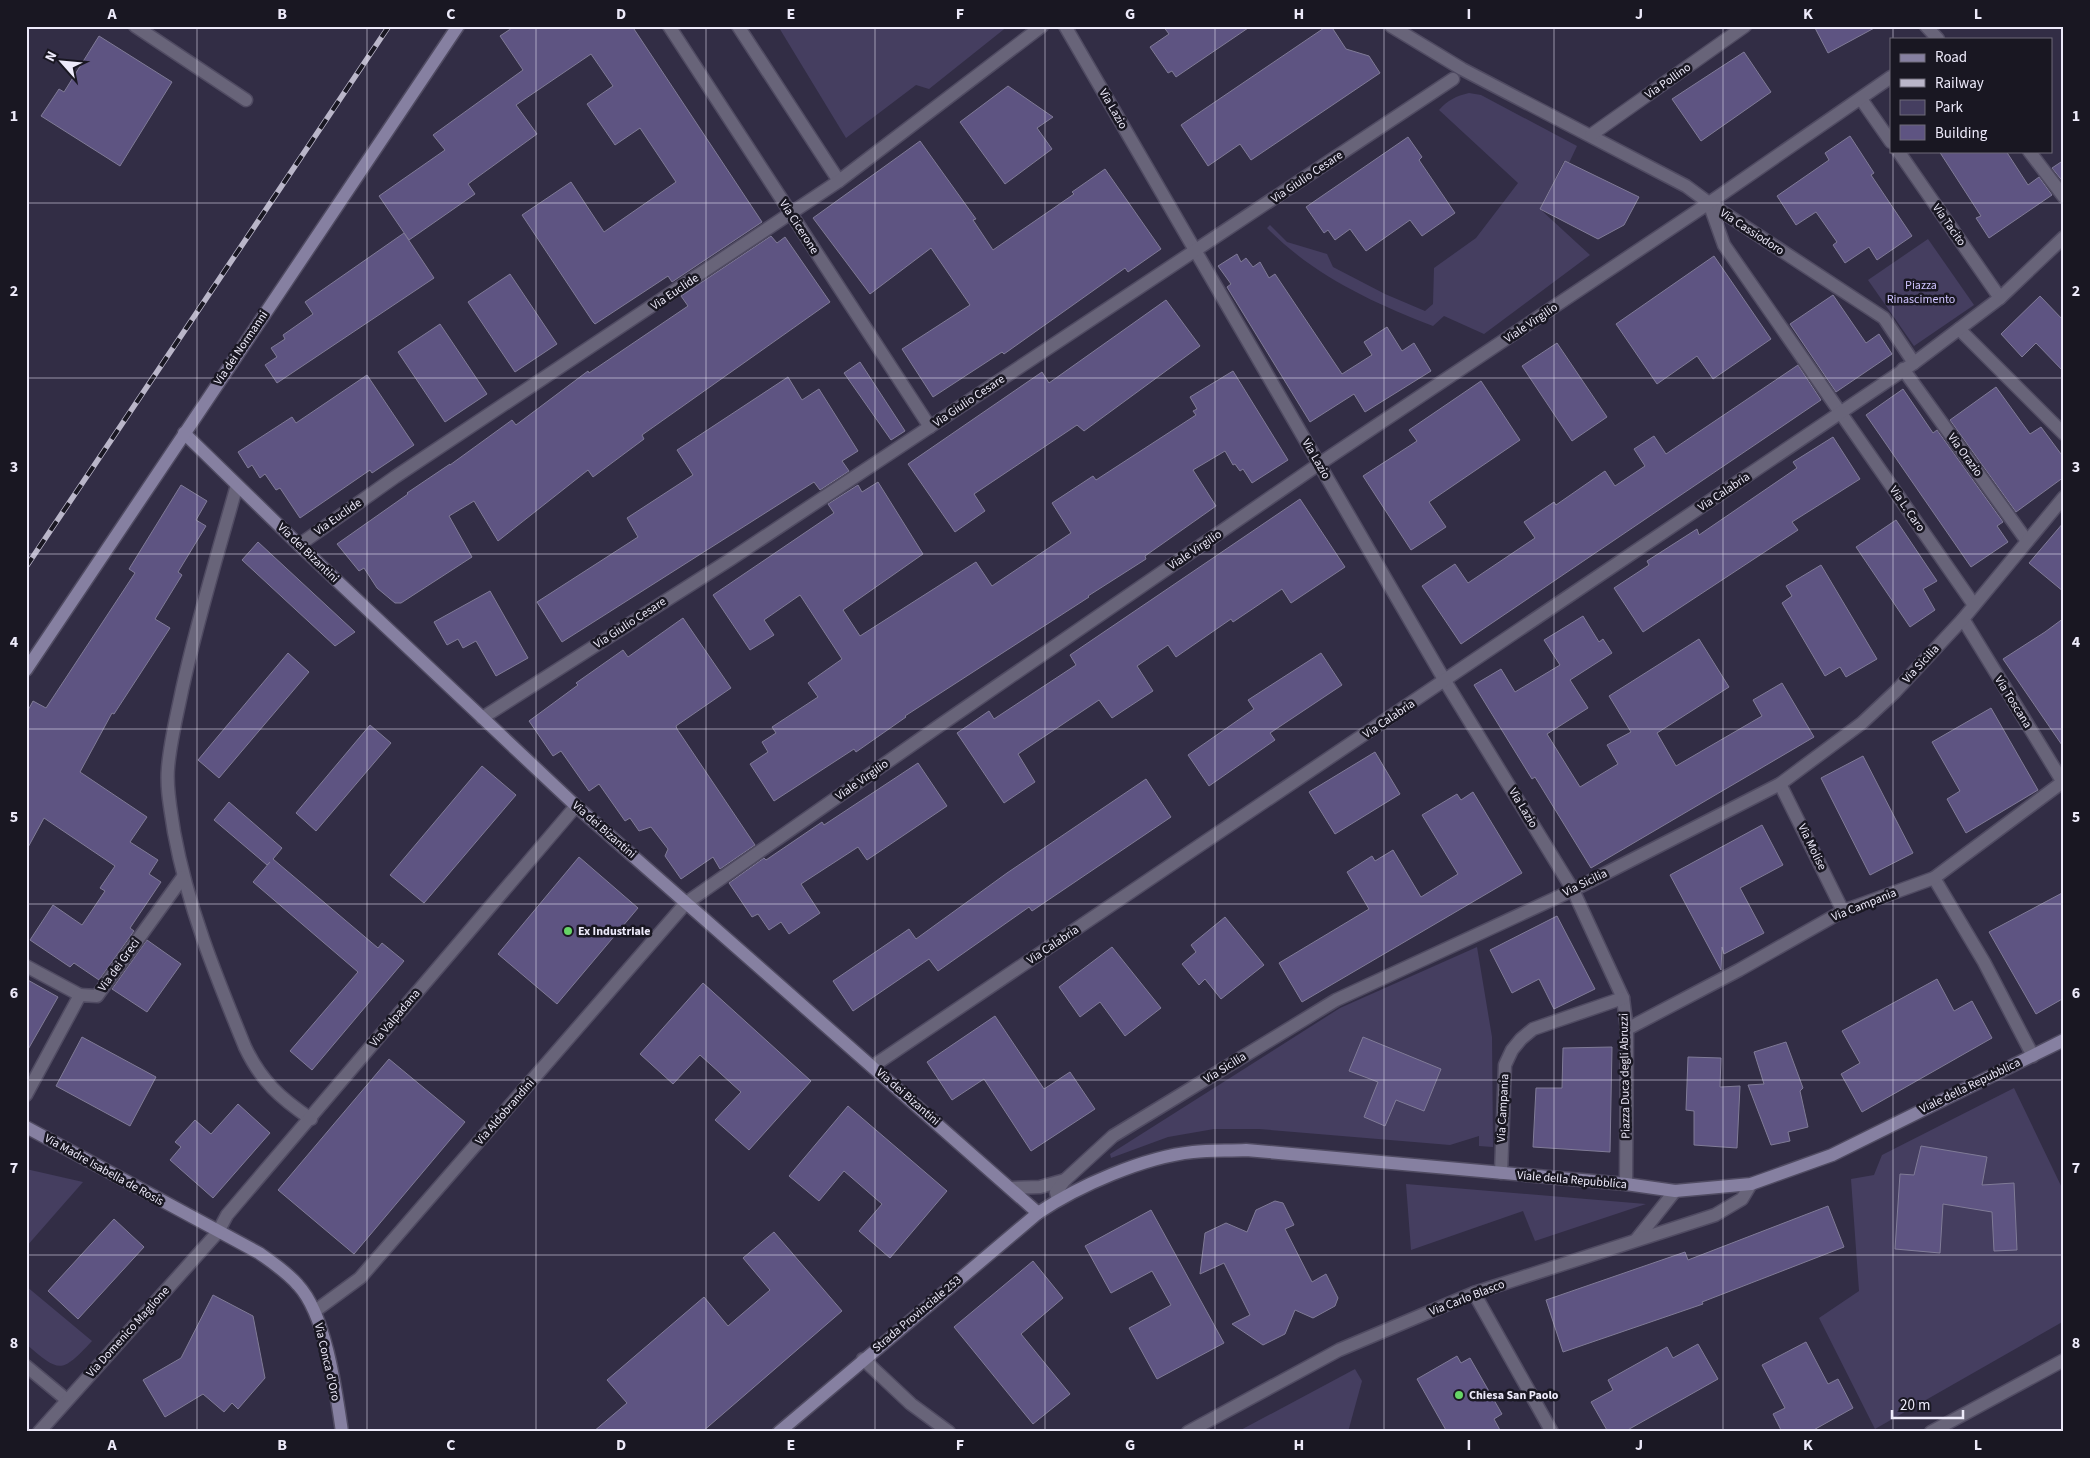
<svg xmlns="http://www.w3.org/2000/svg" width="2090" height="1458" font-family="'Source Sans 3',sans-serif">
  <rect width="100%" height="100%" fill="#322d45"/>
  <g fill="#453e60">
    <path d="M778 26H1008L929 89 916 85 846 138Z"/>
    <path d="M1469 93 1481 95 1577 146 1569 163 1564 161 1540 209 1590 255 1484 334 1444 316 1433 326C1373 303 1313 275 1267 228L1270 225 1287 242 1327 254 1333 267 1385 294 1425 311 1433 304 1434 268 1476 238 1518 183 1439 110C1448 100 1456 96 1469 93Z"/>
    <path d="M1928 239 1974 305 1914 346 1868 280Z"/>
    <path d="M1477 947 1492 1037 1493 1147 1479 1146V1136L1450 1145 1259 1129H1214L1168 1137 1111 1158 1110 1154 1340 1008Z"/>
    <path d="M2014 1088 2064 1192V1321L1875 1429 1819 1318 1859 1291 1851 1179 1874 1175 1882 1155Z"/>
    <path d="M26 1169 83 1182 26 1247Z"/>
    <path d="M1406 1184 1646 1204 1535 1241 1523 1211 1411 1250Z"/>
    <path d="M26 1286 92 1341C61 1374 60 1373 26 1344Z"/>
    <path d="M1355 1369 1362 1381 1348 1432H1237Z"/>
  </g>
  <g fill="#5e5482" stroke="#807b97">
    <path d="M515 26H632L762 222 672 282 668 276 595 324 593 322 522 215 571 182 604 232 676 182 640 128 615 145 587 104 613 86 591 54 516 105 537 134 468 184 475 194 409 240 379 196 445 150 433 135 523 70 500 36Z"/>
    <path d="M1163 26H1251L1176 77 1172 71 1168 73 1150 47 1169 34Z"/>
    <path d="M1327 26H1331L1346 49 1369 56 1380 73 1251 160 1240 144 1208 166 1181 125Z"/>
    <path d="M1814 26H1878L1828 53Z"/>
    <path d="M99 36 172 82 120 166 41 116 59 89 64 92Z"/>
    <path d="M1744 52 1771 92 1701 141 1672 99Z"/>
    <path d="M1008 86 1053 117 1037 128 1052 149 1005 184 960 122Z"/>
    <path d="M1850 136 1874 173 1871 175 1912 236 1877 260 1869 247 1845 263 1833 245 1837 242 1816 212 1796 225 1777 196 1829 160 1825 153Z"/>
    <path d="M1408 137 1422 157 1419 160 1455 213 1422 236 1410 220 1366 251 1350 229 1335 240 1328 230 1324 233 1306 207Z"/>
    <path d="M920 141 976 219 973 220 993 250 1074 194 1072 192 1105 169 1161 249 1128 272 1125 268 1004 354 1002 352 933 397 902 349 970 305 931 248 870 294 813 218Z"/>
    <path d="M1939 151H2006L2028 185 2039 177 2052 195 1989 238 1976 218 1981 216Z"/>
    <path d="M2064 160V183L2052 168Z"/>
    <path d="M1565 161 1639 197 1624 225 1598 239 1540 209Z"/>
    <path d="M404 233 434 278 277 383 265 365 277 357 271 348 285 339 283 335 313 314 305 302Z"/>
    <path d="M771 236 777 243 785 237 830 302 642 435 644 439 593 477 588 470 498 541 474 501 449 516 472 557 401 603H395L377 588 364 568 359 571 337 544 408 494 407 493 450 464V465L512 420 516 425 588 371 589 373 688 306 681 296Z"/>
    <path d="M1237 254 1241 262 1246 258 1253 267 1260 262 1269 278 1275 274 1342 374 1372 355 1364 342 1387 327 1402 351 1414 343 1431 371 1365 412 1354 394 1310 422 1227 287 1231 284 1218 266Z"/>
    <path d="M1714 256 1771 339 1713 379 1697 356 1657 384 1616 324Z"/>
    <path d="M510 274 557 344 515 372 468 302Z"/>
    <path d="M1833 295 1866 343 1879 334 1892 354 1836 392 1790 324Z"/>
    <path d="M2040 296 2064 321V372L2036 343 2022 357 2001 334Z"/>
    <path d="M1166 300 1200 346 1084 431 1077 425 974 494 985 511 955 532 908 464 1042 372 1049 383Z"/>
    <path d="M440 324 487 394 445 422 398 352Z"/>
    <path d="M1557 343 1607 417 1572 441 1522 366Z"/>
    <path d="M860 362 905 431 891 440 844 373Z"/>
    <path d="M1798 365 1821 400 1461 644 1422 586 1455 564 1468 583 1535 538 1524 522 1554 502 1556 505 1605 471 1615 486 1645 466 1634 449 1654 436 1666 454Z"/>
    <path d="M1233 371 1288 460 1252 483 1243 469 1240 471 1235 464 1233 465 1225 451 1193 470 1216 506 1145 556 1146 559 1088 596 1089 597 905 716 906 717 856 752 854 749 774 801 750 764 768 752 762 742 776 733 772 727 818 697 808 683 842 659 800 595 764 620 774 635 750 650 713 595 834 513 828 504 858 485 862 492 878 482 923 554 843 610 860 636 976 562 992 586 1071 533 1052 503 1093 476 1096 480 1196 415 1193 411 1197 409 1190 397Z"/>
    <path d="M367 375 414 445 372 473 370 470 300 518 280 488 276 490 265 474 260 478 252 465 248 468 238 452 292 417 296 423Z"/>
    <path d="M788 377 802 400 819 389 858 451 842 461 849 471 820 490 814 482 562 642 537 602 638 537 627 518 693 475 677 450Z"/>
    <path d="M1481 381 1520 440 1429 502 1446 527 1411 550 1363 476 1417 441 1409 430Z"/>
    <path d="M1996 387 2030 434 2041 427 2064 458V477L2016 512 1950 420Z"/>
    <path d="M1903 389 1933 433 1937 430 2003 522 1997 526 2008 542 1971 567 1866 415Z"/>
    <path d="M1833 437 1860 479 1792 522 1798 530 1643 632 1614 588 1649 565 1647 561 1697 529 1699 535 1797 468 1793 462Z"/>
    <path d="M181 485 207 501 196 520 206 526 178 572 182 575 155 619 170 628 114 714 112 713 80 772 147 817 130 842 158 860 149 874 161 882 130 928 134 931 99 980 74 963 70 967 30 940 53 905 82 925 105 891 100 888 115 866 44 818 26 851V714L33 701 46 708 135 573 129 569Z"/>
    <path d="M1300 499 1345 567 1291 603 1282 589 1233 622 1231 619 1176 657 1168 645 1137 666 1153 691 1112 718 1099 700 1018 754 1035 782 1004 803 957 733 989 711 994 719 1076 665 1070 655Z"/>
    <path d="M1896 520 1937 581 1923 589 1935 610 1910 627 1856 547Z"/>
    <path d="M2064 522V592L2029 563Z"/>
    <path d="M258 542 355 632 335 646 242 560Z"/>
    <path d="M1821 565 1877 659 1846 677 1840 667 1825 676 1782 603 1792 596 1786 586Z"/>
    <path d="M490 591 528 658 496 676 476 641 463 648 458 639 447 645 434 622Z"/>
    <path d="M1583 616 1599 642 1603 639 1612 653 1570 680 1588 708 1547 734 1580 787 1618 764 1607 745 1631 732 1609 696 1699 639 1729 687 1657 733 1676 766 1762 716 1753 700 1782 683 1814 737 1591 868 1535 777 1532 779 1474 685 1501 669 1515 692 1560 665 1544 640Z"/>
    <path d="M683 618 731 688 676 726 677 729 755 845 720 869 713 857 681 879 665 856 668 849 651 827 639 831 630 818 625 821 599 784 589 791 561 751 553 756 529 721 578 685 576 683 623 650 628 657Z"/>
    <path d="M2064 618V748L2003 659 2045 632Z"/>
    <path d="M288 653 309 672 219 778 198 760Z"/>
    <path d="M1321 653 1342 685 1270 733 1275 740 1209 786 1188 755 1254 709 1248 700Z"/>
    <path d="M1991 708 2038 790 1966 833 1947 799 1960 791 1932 742Z"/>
    <path d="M370 725 391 743 316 831 296 813Z"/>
    <path d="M1375 752 1400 794 1335 834 1309 792Z"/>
    <path d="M1863 756 1913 853 1870 875 1821 778Z"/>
    <path d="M918 763 947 806 867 860 858 847 801 884 820 913 789 934 781 922 769 930 758 914 752 917 729 883 764 858 766 860 822 822 824 825Z"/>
    <path d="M482 766 516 795 424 903 390 875Z"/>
    <path d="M1146 779 1171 817 1032 911 1029 907 938 971 929 959 853 1011 833 981 909 929 916 939 1007 873Z"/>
    <path d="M1473 792 1522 873 1302 1002 1279 963 1369 909 1347 872 1372 856 1375 861 1393 850 1421 897 1458 874 1422 815 1457 794 1461 800Z"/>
    <path d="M229 802 282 848 273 859 378 948 382 943 404 961 312 1070 290 1051 358 972 253 882 270 862 267 865 214 820Z"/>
    <path d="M1762 825 1783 865 1740 888 1764 933 1724 954 1722 947 1721 970 1670 875Z"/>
    <path d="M579 857 638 908 557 1004 498 954Z"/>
    <path d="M2064 892V998L2036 1014 1989 932Z"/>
    <path d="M1557 916 1595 989 1554 1009 1539 979 1512 993 1490 950Z"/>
    <path d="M1225 917 1264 965 1221 999 1205 979 1199 985 1182 964 1196 952 1191 945Z"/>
    <path d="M147 940 181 964 147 1012 112 989Z"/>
    <path d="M1112 947 1161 1008 1125 1036 1100 1002 1080 1017 1059 987Z"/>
    <path d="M26 979 58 997 26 1053Z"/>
    <path d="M1937 979 1954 1011 1972 1001 1992 1038 1862 1112 1841 1074 1860 1063 1842 1031Z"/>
    <path d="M703 983 811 1081 749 1150 715 1120 741 1092 700 1055 673 1084 640 1054Z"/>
    <path d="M995 1016 1044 1089 1070 1072 1095 1109 1031 1151 984 1079 952 1100 927 1062Z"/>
    <path d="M82 1037 156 1077 130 1126 56 1086Z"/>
    <path d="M1363 1037 1441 1069 1424 1111 1396 1100 1385 1126 1364 1117 1378 1082 1349 1071Z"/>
    <path d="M1786 1042 1803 1088 1800 1091 1808 1127 1788 1132 1790 1141 1771 1145 1748 1085 1764 1084 1754 1052Z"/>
    <path d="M1612 1047 1610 1152 1533 1147 1536 1088H1562L1563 1048Z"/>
    <path d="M1688 1057 1721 1058 1720 1087 1740 1086 1737 1148 1694 1145V1111L1686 1110Z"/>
    <path d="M389 1059 465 1122 354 1254 278 1190Z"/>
    <path d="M238 1104 270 1133 213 1198 170 1160 181 1147 175 1142 195 1120 211 1134Z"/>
    <path d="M848 1106 947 1191 890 1258 859 1231 882 1204 844 1171 819 1201 789 1176Z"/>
    <path d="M1921 1146 1987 1157 1982 1185 2014 1183 2017 1250 1994 1251 1992 1212 1943 1204 1940 1253 1895 1249 1900 1174 1914 1175Z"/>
    <path d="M1275 1201 1283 1203 1294 1225 1285 1229 1312 1282 1326 1274 1338 1298 1335 1306 1313 1318 1295 1310 1285 1334 1263 1345 1232 1324 1250 1315 1224 1263 1200 1274 1205 1233 1226 1223 1247 1232 1256 1210Z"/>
    <path d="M1828 1206 1844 1247 1702 1302 1703 1304 1563 1352 1546 1300 1685 1252 1688 1260Z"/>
    <path d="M1151 1210 1224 1343 1157 1379 1129 1328 1171 1305 1152 1271 1111 1293 1085 1246Z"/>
    <path d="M114 1219 144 1247 78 1319 48 1291Z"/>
    <path d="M774 1232 842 1311 702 1432H593L627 1403 607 1380 704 1297 728 1326 770 1290 743 1258Z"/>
    <path d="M1033 1261 1063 1298 1021 1334 1070 1394 1033 1424 954 1327Z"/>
    <path d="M213 1295 253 1316 265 1378 238 1409 232 1403 224 1412 203 1394 165 1417 143 1380 181 1358Z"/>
    <path d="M1806 1342 1828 1384 1838 1379 1853 1408 1810 1432H1782L1773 1414 1785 1408 1762 1365Z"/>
    <path d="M1698 1344 1718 1379 1624 1432H1608L1591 1402 1613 1390 1608 1380 1667 1347 1673 1358Z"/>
    <path d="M1457 1356 1461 1363 1470 1358 1502 1414 1494 1419 1501 1432H1447L1417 1379Z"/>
  </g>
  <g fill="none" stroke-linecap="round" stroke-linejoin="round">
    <g stroke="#504b62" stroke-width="15">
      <path id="lane" d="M1011 1188 1040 1187 1065 1180"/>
    </g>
    <g stroke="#504b62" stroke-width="15">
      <g id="street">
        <path d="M135 26 246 100"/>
        <path d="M669 26 930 427"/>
        <path d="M738 26 839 181"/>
        <path d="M1065 26 1445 681 1573 890 1623 998 1627 1029 1626 1184"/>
        <path d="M1391 26 1462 69 1686 186 1709 203 1884 318 1914 363"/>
        <path d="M1926 26 1938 39"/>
        <path d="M1861 99 1891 142"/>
        <path d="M1591 135 1745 26"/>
        <path d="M1898 151 2000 298"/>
        <path d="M2029 151 2064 197"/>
        <path d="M1709 203 1724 245 1974 605"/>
        <path d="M1959 329 2064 434"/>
        <path d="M1903 369 2027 541"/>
        <path d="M237 485C218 553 197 621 182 690 177 715 170 742 168 768 166 789 171 811 174 832 188 908 216 976 245 1047 261 1081 280 1098 311 1119"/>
        <path d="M299 545 395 477 839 181 1042 26"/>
        <path d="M1963 619 2064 784"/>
        <path d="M482 718 731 559 1453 79"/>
        <path d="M1780 784 1843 911"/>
        <path d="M1934 878 1984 962 2033 1056"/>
        <path d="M26 966 80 995"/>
        <path d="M1627 1029 1739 970 1843 911 1934 878 2064 781"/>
        <path d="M873 1066 1914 363 2000 298 2064 237"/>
        <path d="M26 1095 80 995 97 996 183 877"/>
        <path d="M1501 1173 1505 1065 1512 1050 1521 1039 1533 1029 1623 998"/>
        <path d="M1058 1199 1056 1192 1065 1180 1113 1136 1336 1000 1573 890 1780 784 1862 723 1895 692 1963 619 2064 497"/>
        <path d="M1636 1240 1675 1191"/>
        <path d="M1474 1293 1552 1432"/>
        <path d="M315 1311 360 1278 686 903 936 728 1319 464 1709 203 1891 77"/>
        <path d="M863 1359 911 1404 949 1432"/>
        <path d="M26 1366 67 1400"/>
        <path d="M39 1432 218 1232 227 1215 576 806"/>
        <path d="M1188 1432 1339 1350 1474 1293 1715 1215 1742 1199 1751 1184"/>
        <path d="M1931 1432 2064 1360"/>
      </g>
    </g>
    <g stroke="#504b62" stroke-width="15">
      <g id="secondary">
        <path d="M184 433 299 545 576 806 1038 1213"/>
        <path d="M26 670 458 26"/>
        <path d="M26 1127 259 1253C273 1263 287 1272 298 1285 326 1315 336 1391 342 1432"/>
        <path d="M779 1432 1038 1213C1078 1186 1144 1157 1193 1152 1210 1150 1229 1151 1246 1150L1626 1184 1675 1191 1751 1184 1832 1155 2064 1040"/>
      </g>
    </g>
    <use href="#lane" stroke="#686479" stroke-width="12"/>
    <use href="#street" stroke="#686479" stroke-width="12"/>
    <use href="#secondary" stroke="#8680a1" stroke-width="12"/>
    <g stroke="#bab6c9" stroke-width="5.5">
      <path id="rail" d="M26 567 389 26"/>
    </g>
    <use href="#rail" stroke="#191722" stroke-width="4" stroke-dasharray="11" stroke-linecap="butt"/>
  </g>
  <path fill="none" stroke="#edeafa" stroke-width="1" stroke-opacity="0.55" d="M197 26V1432M367 26V1432M536 26V1432M706 26V1432M875 26V1432M1045 26V1432M1215 26V1432M1384 26V1432M1554 26V1432M1723 26V1432M1893 26V39M1893 151V1432M26 203H2064M26 378H2064M26 554H2064M26 729H2064M26 904H2064M26 1080H2064M26 1255H2064"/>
  <g fill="#66d466" stroke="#191722" stroke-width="2">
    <circle cx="568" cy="931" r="5"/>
    <circle cx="1459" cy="1395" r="5"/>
  </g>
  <g text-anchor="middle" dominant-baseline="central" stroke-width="5" stroke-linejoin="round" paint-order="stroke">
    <g font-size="12" fill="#edeafa" stroke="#191722">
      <text transform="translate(1668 81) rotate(-35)">Via Pollino</text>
      <text transform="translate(1113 109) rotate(60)">Via Lazio</text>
      <text transform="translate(1307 177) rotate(-34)">Via Giulio Cesare</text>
      <text transform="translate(1949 225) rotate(55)">Via Tacito</text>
      <text transform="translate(799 227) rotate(57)">Via Cicerone</text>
      <text transform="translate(1752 232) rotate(33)">Via Cassiodoro</text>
      <text transform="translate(675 292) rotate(-34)">Via Euclide</text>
      <text transform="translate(1531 323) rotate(-34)">Viale Virgilio</text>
      <text transform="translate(241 348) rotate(-56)">Via dei Normanni</text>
      <text transform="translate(969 401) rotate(-34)">Via Giulio Cesare</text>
      <text transform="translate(1965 455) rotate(54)">Via Orazio</text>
      <text transform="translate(1316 459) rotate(60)">Via Lazio</text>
      <text transform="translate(1724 492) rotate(-34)">Via Calabria</text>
      <text transform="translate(1907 509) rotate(55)">Via L. Caro</text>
      <text transform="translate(338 517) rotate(-35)">Via Euclide</text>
      <text transform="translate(1195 550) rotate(-34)">Viale Virgilio</text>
      <text transform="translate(308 553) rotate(44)">Via dei Bizantini</text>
      <text transform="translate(630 623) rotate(-33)">Via Giulio Cesare</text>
      <text transform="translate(1921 664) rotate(-47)">Via Sicilia</text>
      <text transform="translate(2013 702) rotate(58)">Via Toscana</text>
      <text transform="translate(1389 719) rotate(-34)">Via Calabria</text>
      <text transform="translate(862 780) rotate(-35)">Viale Virgilio</text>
      <text transform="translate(1523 808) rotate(59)">Via Lazio</text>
      <text transform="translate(604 830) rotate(41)">Via dei Bizantini</text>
      <text transform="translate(1812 847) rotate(64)">Via Molise</text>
      <text transform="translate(1585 883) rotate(-26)">Via Sicilia</text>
      <text transform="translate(1864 905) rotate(-22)">Via Campania</text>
      <text transform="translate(1053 945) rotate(-34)">Via Calabria</text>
      <text transform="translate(119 965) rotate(-54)">Via dei Greci</text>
      <text transform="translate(395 1018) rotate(-50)">Via Valpadana</text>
      <text transform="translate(1225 1068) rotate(-32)">Via Sicilia</text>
      <text transform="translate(1625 1076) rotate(-91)">Piazza Duca degli Abruzzi</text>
      <text transform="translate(1970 1086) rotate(-26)">Viale della Repubblica</text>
      <text transform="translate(908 1097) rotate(41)">Via dei Bizantini</text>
      <text transform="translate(1503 1108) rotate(-87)">Via Campania</text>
      <text transform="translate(505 1112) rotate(-49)">Via Aldobrandini</text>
      <text transform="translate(104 1170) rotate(29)">Via Madre Isabella de Rosis</text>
      <text transform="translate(1572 1180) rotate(5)">Viale della Repubblica</text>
      <text transform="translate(1467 1298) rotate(-21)">Via Carlo Blasco</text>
      <text transform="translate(917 1314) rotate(-40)">Strada Provinciale 253</text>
      <text transform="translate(128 1332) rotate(-48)">Via Domenico Maglione</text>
      <text transform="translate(327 1362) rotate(77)">Via Conca d'Oro</text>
    </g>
    <g font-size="12" fill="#cec3fe" stroke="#191722">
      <text x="1921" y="285">Piazza<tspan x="1921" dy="14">Rinascimento</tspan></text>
    </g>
    <g font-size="12" font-weight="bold" fill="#edeafa" stroke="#191722" text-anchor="start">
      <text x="578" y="931">Ex Industriale</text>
      <text x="1469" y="1395">Chiesa San Paolo</text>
    </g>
  </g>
  <rect width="2090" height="1458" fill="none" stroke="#191722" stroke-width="55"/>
  <rect x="1890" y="38" width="162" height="115" fill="#191722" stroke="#6e6b78"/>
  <rect x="1900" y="54" width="25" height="8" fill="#8680a1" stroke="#6e6b78"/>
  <text x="1935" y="62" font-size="15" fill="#edeafa">Road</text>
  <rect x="1900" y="79" width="25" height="8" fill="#bab6c9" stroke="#6e6b78"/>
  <text x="1935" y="88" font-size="15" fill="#edeafa">Railway</text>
  <rect x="1900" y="100" width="25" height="15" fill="#453e60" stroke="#6e6b78"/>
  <text x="1935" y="112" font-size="15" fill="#edeafa">Park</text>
  <rect x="1900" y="125" width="25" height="15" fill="#5e5482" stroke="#6e6b78"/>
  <text x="1935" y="138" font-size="15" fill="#edeafa">Building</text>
  <g transform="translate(62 62) rotate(297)" stroke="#191722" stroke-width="4" paint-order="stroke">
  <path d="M0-4L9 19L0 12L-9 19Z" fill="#edeafa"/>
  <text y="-8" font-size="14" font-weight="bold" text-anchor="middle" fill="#edeafa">N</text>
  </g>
  <path d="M1892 1410v8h71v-8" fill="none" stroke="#edeafa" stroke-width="2.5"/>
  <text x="1900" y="1410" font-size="15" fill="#edeafa" stroke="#191722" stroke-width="4" paint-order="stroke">20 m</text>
  <rect x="28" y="28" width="2034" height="1402" fill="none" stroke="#edeafa" stroke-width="2"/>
  <g font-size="16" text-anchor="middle" font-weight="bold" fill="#edeafa">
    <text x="112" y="19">A</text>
    <text x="282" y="19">B</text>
    <text x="451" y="19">C</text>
    <text x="621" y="19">D</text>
    <text x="791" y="19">E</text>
    <text x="960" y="19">F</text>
    <text x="1130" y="19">G</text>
    <text x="1299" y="19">H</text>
    <text x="1469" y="19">I</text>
    <text x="1639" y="19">J</text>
    <text x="1808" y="19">K</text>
    <text x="1978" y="19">L</text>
    <text x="14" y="121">1</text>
    <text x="2076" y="121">1</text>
    <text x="14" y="296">2</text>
    <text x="2076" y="296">2</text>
    <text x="14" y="472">3</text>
    <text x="2076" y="472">3</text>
    <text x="14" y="647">4</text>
    <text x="2076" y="647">4</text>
    <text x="14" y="822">5</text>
    <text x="2076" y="822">5</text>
    <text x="14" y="998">6</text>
    <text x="2076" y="998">6</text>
    <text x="14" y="1173">7</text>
    <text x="2076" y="1173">7</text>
    <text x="14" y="1348">8</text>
    <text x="2076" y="1348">8</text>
    <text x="112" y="1450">A</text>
    <text x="282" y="1450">B</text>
    <text x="451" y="1450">C</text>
    <text x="621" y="1450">D</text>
    <text x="791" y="1450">E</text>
    <text x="960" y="1450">F</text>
    <text x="1130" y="1450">G</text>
    <text x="1299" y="1450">H</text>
    <text x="1469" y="1450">I</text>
    <text x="1639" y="1450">J</text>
    <text x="1808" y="1450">K</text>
    <text x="1978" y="1450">L</text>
  </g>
</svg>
